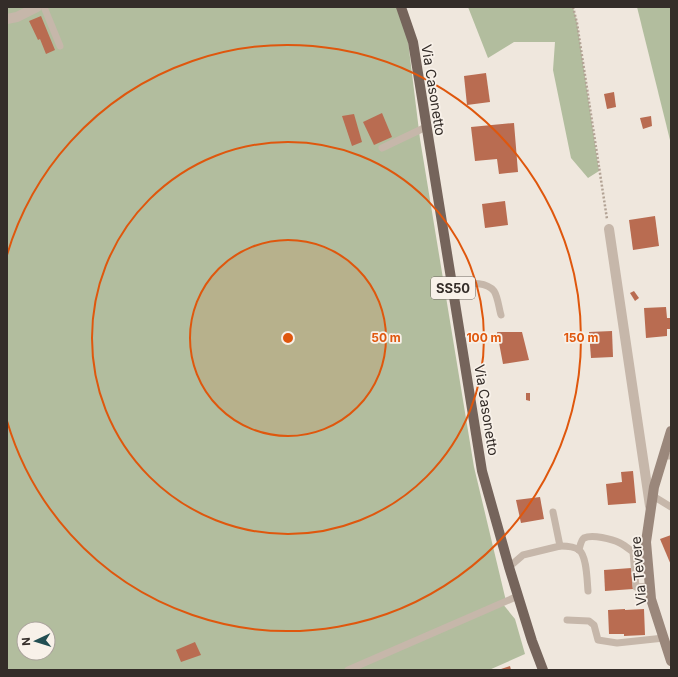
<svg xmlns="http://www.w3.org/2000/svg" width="678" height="677" font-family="Inter,sans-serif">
  <rect width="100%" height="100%" fill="#efe7dd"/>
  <g fill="#b2bd9e" fill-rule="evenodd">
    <path d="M7 7H399L408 41 420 139 474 467 506 601 502 603 515 619 525 654 489 670H7ZM24 629H48V653H24Z"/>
    <path d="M468 7H573L577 23 599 171 588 178 571 158 553 70 555 42H514L488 58Z"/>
    <path d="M637 7H671V144Z"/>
  </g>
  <g fill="#b96c51">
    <path d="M41 16 55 50 46 54 40 39 38 40 29 21Z"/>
    <path d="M486 73 490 102 467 105 464 76Z"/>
    <path d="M614 92 616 107 607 109 604 94Z"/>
    <path d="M382 113 392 137 374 145 363 122Z"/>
    <path d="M354 114 362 142 352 146 342 116Z"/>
    <path d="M651 116 652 126 643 129 640 118Z"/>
    <path d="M514 123 518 172 499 174 497 159 475 161 471 127Z"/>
    <path d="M505 201 508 225 485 228 482 204Z"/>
    <path d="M655 216 659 246 633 250 629 220Z"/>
    <path d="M634 291 639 298 635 301 630 293Z"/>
    <path d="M666 307 667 318H670L671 329H667V336L646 338 644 308Z"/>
    <path d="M612 331 613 357 591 358 589 332Z"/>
    <path d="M497 332H522L529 360 503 364Z"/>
    <path d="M526 393H530V401L526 400Z"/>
    <path d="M633 471 636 503 608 505 606 484 622 482 621 472Z"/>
    <path d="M540 497 544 519 521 523 516 500Z"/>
    <path d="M671 535V565L660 539Z"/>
    <path d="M631 568 633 589 605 591 604 570Z"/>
    <path d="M625 609V610L644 609 645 635 624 636V634H609L608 610Z"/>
    <path d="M195 642 201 655 181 662 176 650Z"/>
    <path d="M510 666 511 670H498Z"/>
  </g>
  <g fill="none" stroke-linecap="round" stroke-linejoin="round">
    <path stroke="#b2a294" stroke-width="2.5" stroke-dasharray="2 2" stroke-linecap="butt" d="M573 7 577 23 607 219"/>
    <g stroke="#c6b7aa" stroke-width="7">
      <path d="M44 7 60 46"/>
      <path d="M382 148 426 127"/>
      <path d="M452 284C464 284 485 280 494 291 498 297 499 309 501 315"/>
      <path d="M663 456H671"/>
      <path d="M653 496 671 507"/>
      <path d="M560 546C566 546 574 546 579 550 587 556 587 581 588 591"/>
      <path d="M579 550C580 546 581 540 584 538 592 534 612 539 620 543 624 545 629 549 633 552L636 587 650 586"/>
      <path d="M509 567 523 555 560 546 553 512"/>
      <path d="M567 620 589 621 594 625 598 640 617 643 664 638"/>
      <path d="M348 670 518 596"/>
    </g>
    <g stroke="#c6b7aa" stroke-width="10">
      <path d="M7 19 17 17 37 7"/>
      <path d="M609 229 650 506"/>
    </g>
    <path stroke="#9a877b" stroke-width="10" d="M671 431 654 487 646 542 651 599 671 661"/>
    <path stroke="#75645b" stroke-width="10" d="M401 7 413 42 482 471 509 567 532 641 543 670"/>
  </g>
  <circle cx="288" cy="338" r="98" fill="#df570d" fill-opacity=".12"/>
  <g fill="none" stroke="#df570d" stroke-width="2">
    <circle cx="288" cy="338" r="98"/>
    <circle cx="288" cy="338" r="196"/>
    <path d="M7 255A293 293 0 1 1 7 421"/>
  </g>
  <g text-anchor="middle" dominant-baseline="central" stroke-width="3.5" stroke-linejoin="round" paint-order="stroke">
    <rect fill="#f8f1e9" stroke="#6f6863" stroke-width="1" x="431" y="277" width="44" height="22" rx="3"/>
    <g font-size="13" font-weight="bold" fill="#342d29">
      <text x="453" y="288">SS50</text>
    </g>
    <g font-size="14" fill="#342d29" stroke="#f8f1e9">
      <text transform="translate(434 90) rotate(81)">Via Casonetto</text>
      <text transform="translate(487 410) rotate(81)">Via Casonetto</text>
      <text transform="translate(638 571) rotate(-95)">Via Tevere</text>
    </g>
  </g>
  <circle cx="288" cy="338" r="6" fill="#df570d" stroke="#f8f1e9" stroke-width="2"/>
  <g font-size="12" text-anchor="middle" font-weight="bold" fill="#df570d" stroke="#f8f1e9" stroke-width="3.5" stroke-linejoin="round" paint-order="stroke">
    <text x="386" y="342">50 m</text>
    <text x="484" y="342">100 m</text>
    <text x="581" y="342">150 m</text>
  </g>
  <rect width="678" height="677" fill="none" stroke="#342d29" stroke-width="16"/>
  <g transform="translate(36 641) rotate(266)"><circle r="19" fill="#f8f1e9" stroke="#aaa39c"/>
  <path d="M0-3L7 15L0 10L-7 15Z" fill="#224e52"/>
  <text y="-6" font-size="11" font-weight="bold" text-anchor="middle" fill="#342d29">N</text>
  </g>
</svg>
